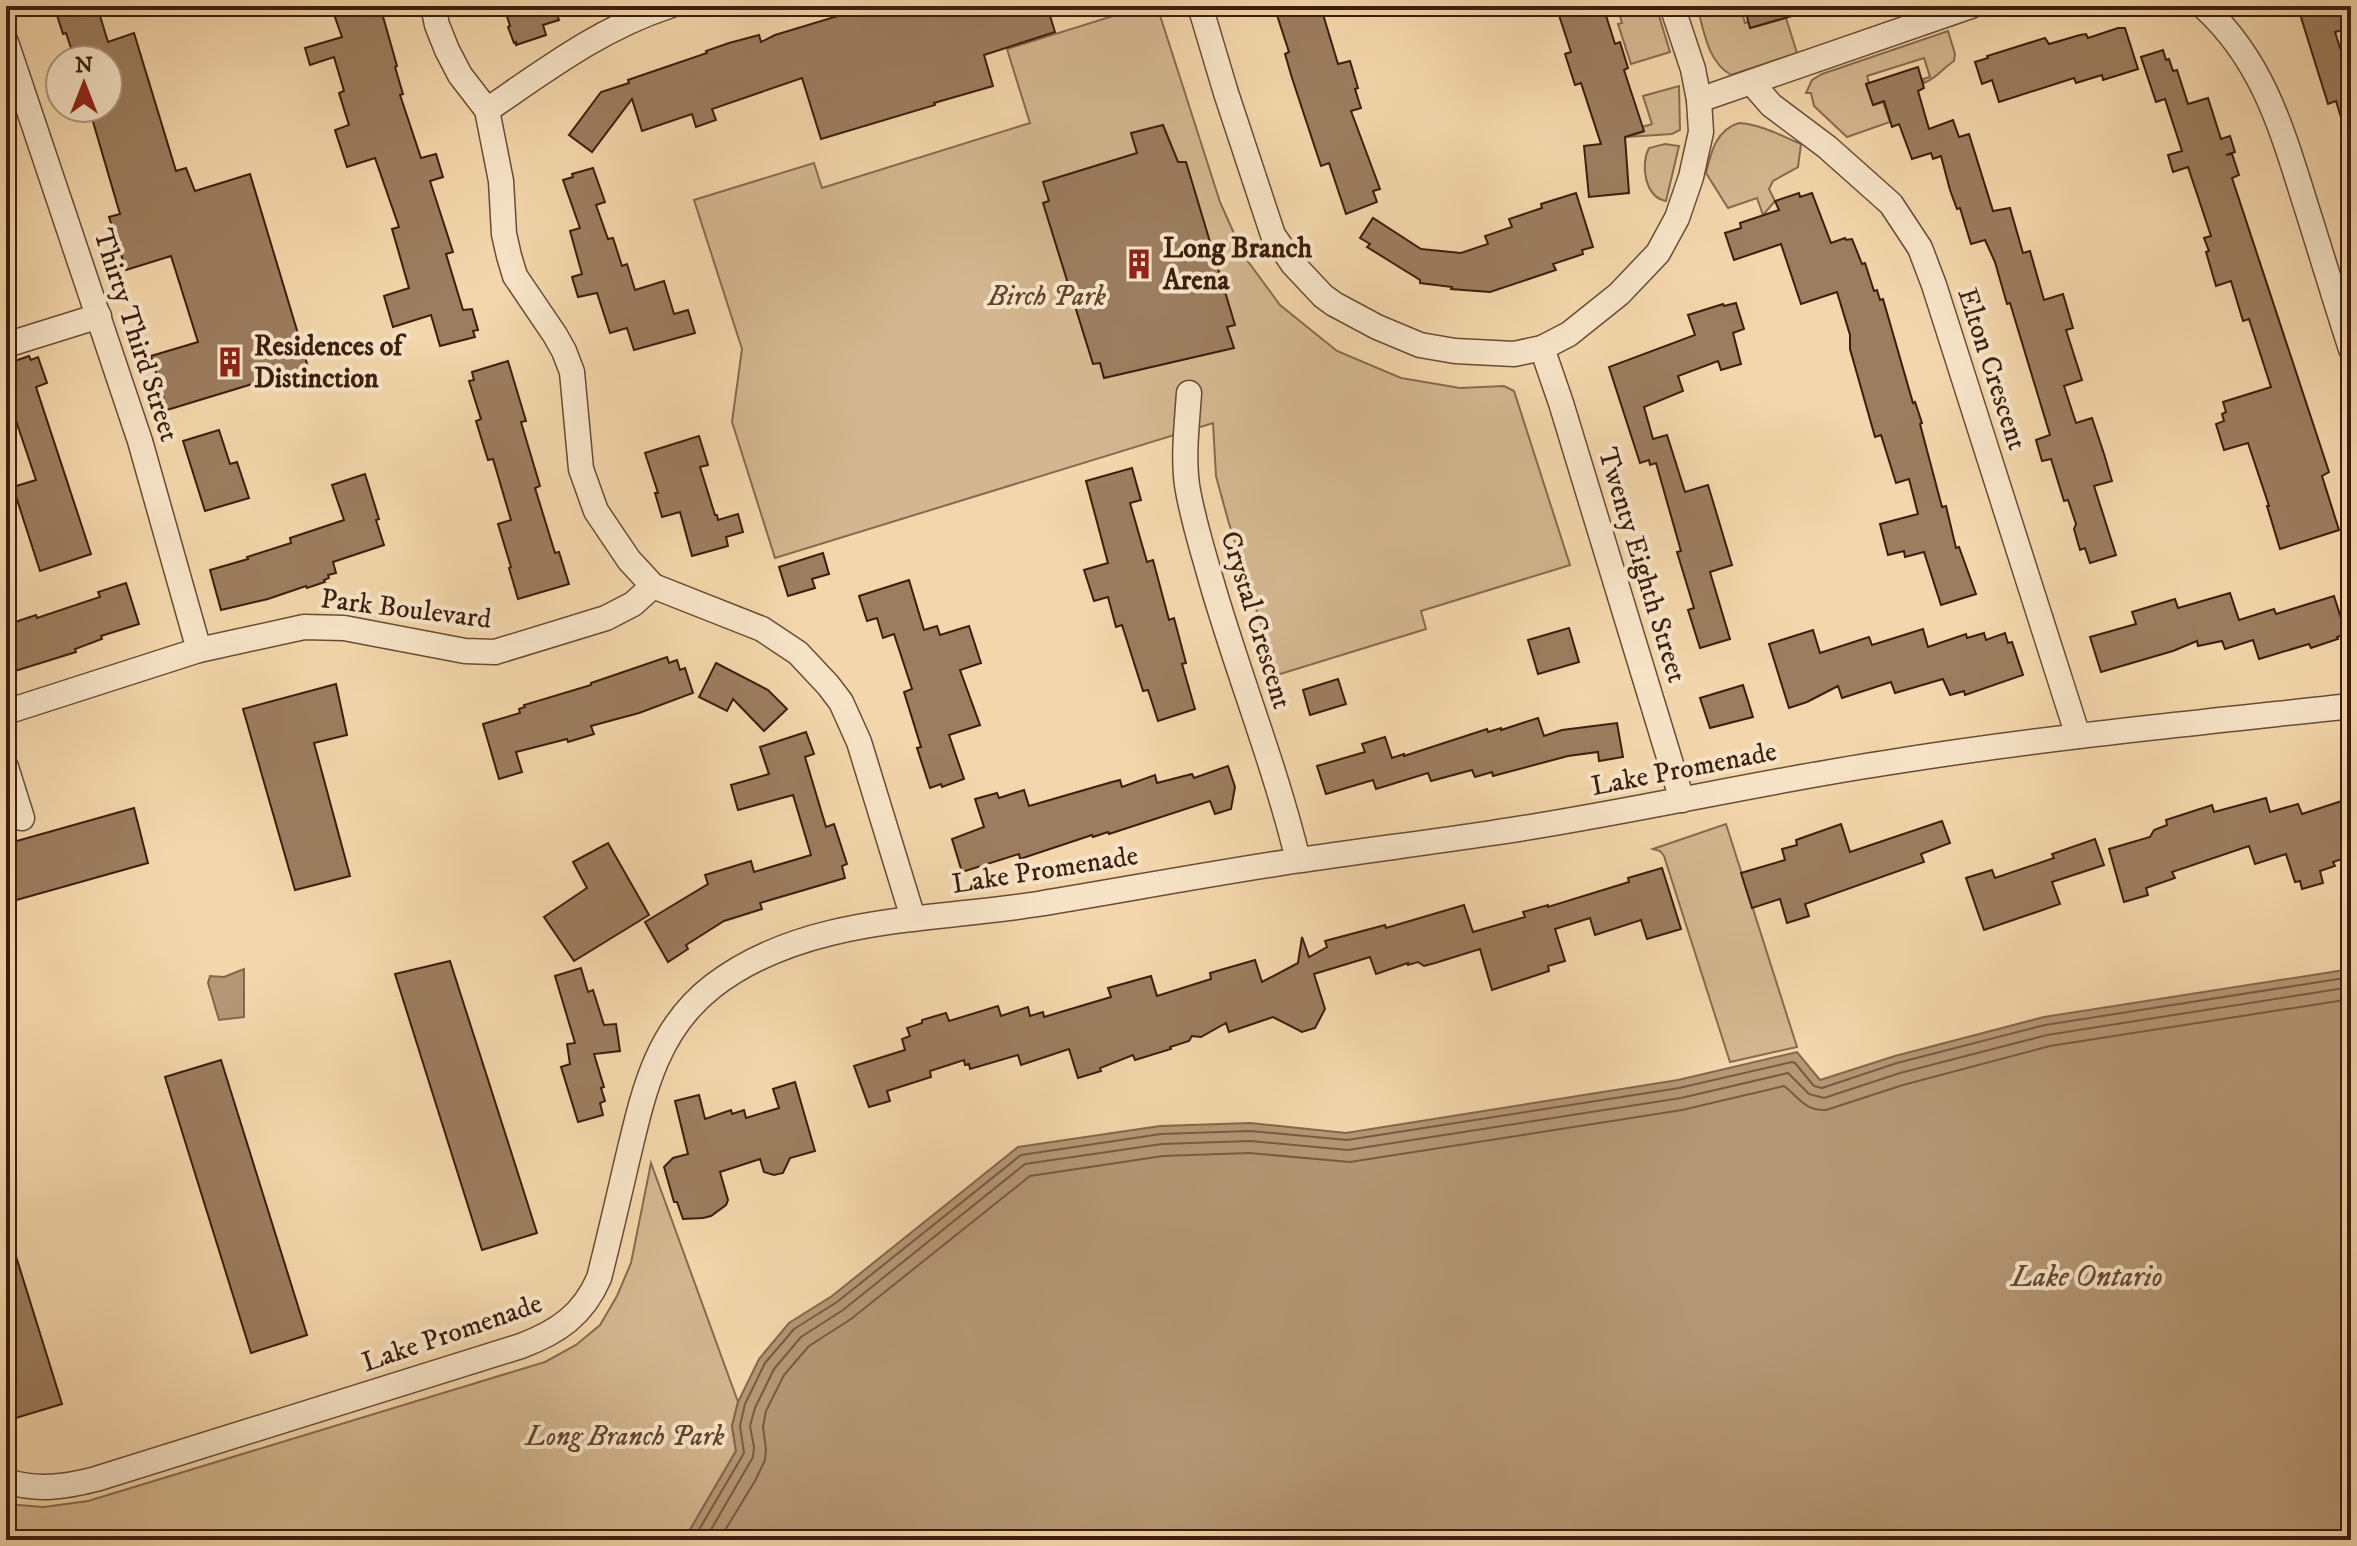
<svg xmlns="http://www.w3.org/2000/svg" width="2357" height="1546" font-family="'IM FELL DW Pica',serif">
  <rect width="100%" height="100%" fill="#f3d6ab"/>
  <filter id="stains"><feTurbulence type="fractalNoise" baseFrequency=".0025" numOctaves="4"/><feColorMatrix values="0 0 0 0 .2 0 0 0 0 .09 0 0 0 0 .02 0 0 0 .5 -.17"/></filter>
  <radialGradient id="worn" r=".72"><stop offset=".6" stop-color="#630" stop-opacity="0"/><stop offset="1" stop-color="#630" stop-opacity=".3"/></radialGradient>
  <g fill="#d4b790" stroke="#886a4e" stroke-width="2">
    <path d="M1145 6H1157L1220 202 1244 256 1280 305 1337 351 1401 378 1460 388 1504 386 1514 391 1570 565 1421 611 1426 629 1277 675 1228 520 1216 476 1213 423 775 558 732 422 742 349 694 200 814 163 822 188 1030 123 1007 49Z"/>
    <path d="M1617 6H1656L1670 52 1631 64 1618 24 1622 23Z"/>
    <path d="M1697 6H1744L1747 15 1743 16 1745 23 1749 22 1751 28 1786 18 1797 53 1731 75C1707 61 1704 30 1697 6Z"/>
    <path d="M1948 31 1955 54 1954 61C1943 68 1936 79 1924 83L1923 79 1930 77 1924 58 1867 76 1869 83 1866 84 1874 105 1883 102 1890 122 1847 137 1814 106 1811 93H1806L1812 80 1822 74Z"/>
    <path d="M1679 86 1680 130 1672 134 1626 137 1643 132 1642 127 1652 124 1643 96Z"/>
    <path d="M1739 123C1760 124 1782 136 1801 144L1798 167 1773 181 1769 189 1775 201 1763 215 1757 198 1728 208 1706 173C1711 152 1716 130 1739 123Z"/>
    <path d="M1665 144 1679 146 1666 201C1645 197 1640 165 1649 148Z"/>
    <path d="M1726 824 1797 1047 1730 1062 1664 856 1660 851 1653 849Z"/>
    <path d="M651 1163 738 1402 732 1426 736 1451 684 1540H142C124 1535 100 1529 81 1531 55 1534 32 1540 6 1540V1504L44 1507 88 1501 545 1362 576 1345 600 1325 617 1296 631 1263Z"/>
  </g>
  <g fill="#b59775" stroke="#85664b" stroke-width="2">
    <path d="M244 969V1017L219 1020 208 983 210 976 224 977Z"/>
    <path d="M2351 969V1540H684L736 1451 732 1426 738 1402 759 1359 789 1323 832 1296 1018 1147 1160 1126 1250 1123 1346 1133 1678 1080 1797 1052 1820 1080 1895 1056 2044 1017Z"/>
  </g>
  <g fill="none" stroke-linecap="round" stroke-linejoin="round">
    <g stroke="#795a41" stroke-width="2">
      <path d="M693 1540 744 1453 740 1426 745 1404 765 1363 794 1329 837 1302 1021 1155 1161 1134 1250 1131 1347 1140 1679 1088 1792 1062 1795 1063 1814 1086 1822 1088 1897 1063 2045 1025 2351 977"/>
      <path d="M705 1540 753 1457 754 1447 750 1426 755 1408 774 1369 801 1337 843 1310 1025 1164 1162 1144 1250 1141 1348 1150 1681 1098 1788 1073 1809 1094 1824 1098 1900 1073 2047 1035 2351 987"/>
      <path d="M719 1540 755 1481 765 1460 766 1449 763 1427 766 1411 784 1375 809 1346 851 1319 1030 1176 1163 1156 1249 1153 1350 1162 1682 1110 1784 1086C1799 1097 1804 1111 1826 1110L1903 1085 2050 1046 2351 999"/>
    </g>
  </g>
  <g fill="#9c7d5f" stroke="#3d1d0d" stroke-width="2">
    <path d="M54 6H97L108 42 134 33 176 171 186 168 195 191 250 174 308 367 167 410 151 356 198 342 171 256 126 270 109 217 120 214 89 108H108V60H65L64 57 73 54 66 33 63 34Z"/>
    <path d="M331 6H380L397 66 395 67 403 94 400 95 421 158 436 154 443 177 430 181 453 252 446 254 463 310 472 309 478 330 473 331 475 337 440 346 431 315 393 327 384 296 409 288 392 229 399 227 375 158 347 167 335 130 349 125 339 93 344 91 334 57 310 65 305 48 342 37Z"/>
    <path d="M517 6H554L559 20 543 25 546 35 516 45V42L514 43 508 27 510 26 505 10Z"/>
    <path d="M863 6H1047L1055 32 984 55 993 86 934 103 935 105 821 139 802 78 712 109 716 120 696 127 692 114 642 131 632 99 592 152 569 135 601 92 629 83 628 80 707 53 706 51 729 43 759 35 761 42 775 35 848 13 847 11Z"/>
    <path d="M1274 6H1306L1309 15 1322 11 1338 64 1350 61 1358 88 1355 89 1361 108 1351 111 1380 189 1373 191 1377 202 1346 214 1329 163 1321 166 1292 78 1285 54 1289 52Z"/>
    <path d="M1556 6H1603L1615 44 1620 42 1628 68 1624 70 1644 131 1625 137 1629 193 1589 197 1584 146 1601 144 1581 83 1575 85 1565 54 1571 52Z"/>
    <path d="M1744 6H1809V11L1750 28Z"/>
    <path d="M2314 6H2351V28L2335 32 2347 70 2351 69V137H2347L2336 101 2328 104 2299 11Z"/>
    <path d="M2118 28H2125L2138 69 2103 80 2102 75 2076 83 2074 78 1999 102 1992 80 1982 84 1975 62 1988 58 1987 56 2045 38 2049 44 2080 35 2086 34 2088 38Z"/>
    <path d="M2163 50 2166 60 2169 59 2173 71 2177 70 2188 104 2208 98 2221 139 2230 136 2235 152 2226 155 2232 154 2239 175 2232 178 2329 472 2322 476 2339 530 2280 549 2267 506H2269L2248 443 2224 450 2216 424 2224 421 2222 414 2226 412 2223 402 2271 387 2249 319 2243 321 2231 281 2216 286 2206 252 2209 251 2204 238 2211 236 2188 167 2173 172 2168 155 2182 151 2165 99 2156 102 2141 57Z"/>
    <path d="M1918 67 1924 88 1918 91 1929 129 1953 120 1959 137 1969 134 1993 211 2010 208 2023 253 2030 251 2044 300 2063 294 2073 328 2066 330 2082 380 2064 386 2076 423 2092 418 2104 454 2112 481 2094 486 2116 555 2090 563 2085 548 2080 550 2074 529 2076 524 2068 500 2064 501 2051 459 2042 461 2036 440 2050 435 2010 303 2007 304 1995 262 1985 240 1971 244 1960 208 1957 209 1950 190 1941 156 1933 159 1931 153 1912 159 1899 124 1892 127 1884 101 1873 105 1866 84Z"/>
    <path d="M1163 125 1178 162H1186L1235 325 1227 327 1234 348 1104 378 1100 363 1093 364 1043 203 1049 201 1043 182 1137 153 1131 133Z"/>
    <path d="M593 168 605 202 596 205 608 239 613 238 622 266 627 264 635 290 664 281 674 314 688 310 695 333 634 350 627 328 610 333 597 293 578 297 572 277 582 274 570 231 580 228 563 180 573 177 572 174Z"/>
    <path d="M1576 193 1593 247 1582 250 1583 254 1553 264 1556 270 1490 292 1451 289 1452 287 1420 283V280L1367 247 1370 244 1360 238 1373 218 1421 249 1461 253 1488 244 1485 236 1512 227 1509 219 1542 208 1541 204Z"/>
    <path d="M1799 193 1800 197 1812 193 1831 243 1845 238 1846 240 1852 239 1862 264 1865 263 1874 291 1877 290 1880 300 1883 299 1913 403 1915 402 1922 423 1920 424 1942 507 1946 506 1956 548 1959 547 1976 594 1941 605 1924 552 1905 557 1904 551 1888 555 1880 524 1918 514 1909 479 1896 483 1881 435 1875 437 1850 349V335L1837 292 1801 304 1781 244 1734 260 1725 233 1741 228 1740 223 1779 210 1775 201Z"/>
    <path d="M1736 303 1744 329 1733 333 1741 364 1721 370 1718 361 1678 376 1683 391 1644 407 1653 439 1667 435 1685 492 1708 485 1732 565 1710 572 1730 639 1700 648 1688 610 1694 608 1677 552 1681 551 1656 463 1650 465 1649 460 1640 463 1609 367 1695 335 1688 315 1723 304 1724 306Z"/>
    <path d="M29 356 31 360 38 357 47 383 36 387 91 554 40 571 13 487 36 480 6 391V364Z"/>
    <path d="M508 361 526 421 521 422 540 486 535 488 555 553 559 552 569 584 518 599 509 568 511 567 498 524 511 520 493 459 488 460 476 421 481 419 469 381 474 380 472 372Z"/>
    <path d="M219 430 230 464 237 462 249 498 205 511 183 441Z"/>
    <path d="M699 436 708 465 700 467 715 515H717L718 520 738 514 743 532 726 537 728 546 692 556 680 512 662 517 655 493H658L645 453Z"/>
    <path d="M1132 468 1141 500 1130 503 1147 562 1153 560 1169 620 1174 618 1186 663 1182 664 1195 709 1158 721 1148 690 1143 691 1122 625 1116 627 1108 597 1094 601 1084 570 1108 563 1086 481Z"/>
    <path d="M365 474 379 519 376 520 384 545 333 562 336 573 328 575 329 578 324 580 325 582 307 588 306 586 268 599 221 610 210 570 248 559 247 557 291 543 290 538 344 520 332 485Z"/>
    <path d="M823 553 829 574 812 579 815 588 788 596 779 567Z"/>
    <path d="M909 580 924 630 937 626 940 635 969 626 981 663 960 670 980 725 949 735 964 779 942 787 941 784 930 788 917 748 921 747 904 692 912 689 894 634 883 638 877 618 867 621 859 596Z"/>
    <path d="M126 583 139 624 101 636 102 639 75 649 76 652 15 671 6 642V625L36 615 37 618 100 597 98 592Z"/>
    <path d="M2230 593 2239 620 2274 609 2276 614 2334 596 2346 634 2337 637 2338 639 2311 648 2309 644 2259 659 2253 640 2225 649 2222 641 2198 646 2197 641 2173 651 2101 672 2090 637 2136 624 2132 612 2175 599 2178 608Z"/>
    <path d="M1569 628 1579 662 1538 674 1528 640Z"/>
    <path d="M1923 629 1928 647 1966 634 1967 638 1984 633 1986 640 2005 633 2008 643 2012 642 2023 675 1965 695 1964 691 1950 695 1943 679 1895 693 1891 682 1842 698 1838 686 1807 702 1789 708 1769 644 1813 630 1820 653 1869 637 1872 645Z"/>
    <path d="M667 657 669 663 677 660 680 670 685 668 693 693 639 713 591 726 594 734 568 742 567 739 516 752 522 772 499 779 483 724 520 713 519 709 525 707 524 705 591 685V683Z"/>
    <path d="M716 663 768 690 787 709 764 731 733 699 727 711 699 697Z"/>
    <path d="M1338 679 1346 704 1310 715 1303 690Z"/>
    <path d="M336 684 347 735 314 743 350 876 295 890 243 709Z"/>
    <path d="M1743 685 1753 717 1710 728 1700 698Z"/>
    <path d="M1538 718 1544 736 1562 730 1617 723 1623 757 1599 761 1598 752 1568 756 1493 776 1492 772 1475 777 1472 770 1431 781 1428 773 1376 789 1373 780 1326 794 1317 766 1365 752 1362 744 1385 737 1392 758 1404 754V756L1487 729 1488 732 1501 728V730Z"/>
    <path d="M806 732 814 754 805 757 826 827 834 824 847 864 842 866 845 878 760 903 762 909 724 921 686 945 688 949 668 962 645 922 708 884 705 875 751 861 754 872 811 855 793 795 738 810 731 785 769 774 760 747Z"/>
    <path d="M1228 766 1235 787 1231 809 1215 814 1210 801 1109 834 1108 832 1093 837 1092 835 1020 859 1019 854 962 872 952 839 984 827 975 799 997 793 999 798 1024 790 1029 806 1112 782 1120 780 1122 787 1155 775 1157 783 1192 774 1194 778Z"/>
    <path d="M2266 798 2270 812 2298 804 2302 814 2351 798V856L2333 862 2335 866 2320 871 2323 883 2302 889 2300 881 2295 882 2286 854 2255 864 2249 846 2172 872 2175 878 2146 888 2148 895 2124 902 2109 849 2150 837 2154 830 2167 825 2166 820 2212 805 2214 812Z"/>
    <path d="M134 808 148 863 6 903V844Z"/>
    <path d="M1942 821 1950 843 1921 854 1924 862 1805 904 1809 916 1787 923 1780 899 1752 908 1741 873 1785 860 1782 849 1797 845 1796 840 1841 824 1850 852Z"/>
    <path d="M2095 839 2104 865 2052 882 2060 904 1984 930 1966 878 1992 870 1995 878 2054 858 2052 854Z"/>
    <path d="M608 843 649 915 574 961 544 917 587 888 573 862Z"/>
    <path d="M1662 868 1681 929 1647 939 1641 920 1595 935 1590 918 1555 929 1565 961 1548 966 1549 971 1492 990 1480 949 1435 963 1424 966 1418 962 1408 965V963L1376 974 1370 957 1314 974 1325 1009 1315 1028 1302 1032 1273 1017 1229 1032 1226 1023 1201 1037 1192 1036 1189 1041 1170 1047 1171 1049 1135 1060 1133 1055 1100 1068 1101 1071 1078 1078 1069 1049 1021 1065 1018 1055 970 1069 969 1064 965 1065 964 1060 930 1071 931 1077 887 1091 890 1101 869 1107 854 1066 905 1050 902 1039 910 1036 907 1028 922 1023V1020L946 1013 949 1021 998 1006 1001 1016 1028 1007 1030 1016 1043 1012 1044 1017 1111 997 1108 988 1151 976 1157 996 1211 979 1210 973 1255 960 1262 982 1298 963 1302 937 1309 957 1327 947 1325 941 1385 925 1386 928 1464 905 1473 932 1525 917 1523 912 1548 905V907L1629 882 1628 878Z"/>
    <path d="M450 961 537 1233 482 1250 395 974Z"/>
    <path d="M581 968 588 992 593 990 604 1025 616 1024 620 1051 594 1054 604 1087 601 1088 605 1101 600 1103 603 1115 578 1122 561 1067 570 1064 567 1044 575 1043 555 976Z"/>
    <path d="M221 1060 307 1335 251 1353 165 1077Z"/>
    <path d="M795 1082 815 1151 790 1158 783 1173 774 1175 764 1172 760 1159 720 1172 728 1200 726 1205 711 1216 703 1218 683 1219 677 1202H674L664 1167 673 1158 688 1154 675 1101 699 1095 705 1119 731 1110 732 1114 744 1110 746 1118 779 1108 773 1089Z"/>
    <path d="M6 1237H10L62 1404 6 1421Z"/>
  </g>
  <g fill="none" stroke-linecap="round" stroke-linejoin="round">
    <g stroke="#6a4b34" stroke-width="27">
      <g id="minor">
        <path d="M433 6 437 25 447 50 460 75 487 110 501 181 504 234 509 256 515 276 555 335 564 351 572 372 581 469 596 511 629 560 653 586 762 629 798 653 828 685 841 702 859 742 913 918"/>
        <path d="M1200 6 1226 93 1273 235 1293 264 1323 296 1334 304 1377 327 1420 345 1455 351 1514 354 1542 348 1569 334 1619 294 1658 253 1677 218 1691 177 1701 132 1699 100 1693 69 1672 6"/>
        <path d="M2203 6C2264 61 2283 133 2307 209 2322 256 2336 303 2351 349"/>
        <path d="M6 42 140 441 199 650"/>
        <path d="M1751 82 1771 105 1827 147 1891 204 1920 248 1934 285 2078 736"/>
        <path d="M1699 100 1971 6"/>
        <path d="M487 110C546 70 601 28 669 6"/>
        <path d="M6 345 99 316"/>
        <path d="M1542 348 1561 403 1682 800"/>
        <path d="M1189 393C1187 423 1183 455 1187 485 1192 517 1202 548 1211 580 1238 674 1275 765 1298 860"/>
        <path d="M6 712 199 650 304 627 344 628 465 651 495 652 606 618 633 604 653 586"/>
        <path d="M6 767 22 818"/>
        <path d="M6 1481C37 1491 65 1487 96 1479L521 1346C558 1332 583 1315 599 1278 609 1239 618 1200 627 1161 643 1095 655 1031 713 986 804 916 929 921 1038 904 1123 890 1208 874 1294 861 1360 851 1426 843 1492 833 1624 814 1753 783 1885 763 2040 738 2195 723 2351 706"/>
      </g>
    </g>
    <use href="#minor" stroke="#f7e4c8" stroke-width="24"/>
  </g>
  <defs>
    <g id="building-bare" transform="scale(2.4)"><path d="M-4-6H4V6H1V3H-1V6H-4ZM-2.5-4.3h1.7v1.8h-1.7ZM.8-4.3h1.7v1.8H.8ZM-2.5-1h1.7V.8h-1.7ZM.8-1h1.7V.8H.8Z" fill="#8f2418" stroke="#f7e4c8" stroke-width="2.5" paint-order="stroke"/></g>
  </defs>
  <g fill-rule="evenodd">
    <use href="#building-bare" x="1139" y="264"/>
    <use href="#building-bare" x="230" y="362"/>
  </g>
  <g text-anchor="middle" dominant-baseline="central" stroke-width="8" stroke-linejoin="round" paint-order="stroke">
    <g font-size="28" font-weight="bold" fill="#3d1d0d" stroke="#f7e4c8" text-anchor="start">
      <text x="1163" y="248">Long Branch<tspan x="1163" dy="32">Arena</tspan></text>
      <text x="254" y="346">Residences of<tspan x="254" dy="32">Distinction</tspan></text>
    </g>
    <g font-size="28" font-style="italic" fill="#63442e" stroke="#f7e4c8">
      <text x="1047" y="296">Birch Park</text>
      <text x="625" y="1436">Long Branch Park</text>
    </g>
    <g font-size="28" fill="#3d1d0d" stroke="#f7e4c8">
      <text transform="translate(136 335) rotate(72)">Thirty Third Street</text>
      <text transform="translate(1992 369) rotate(72)">Elton Crescent</text>
      <text transform="translate(1642 565) rotate(73)">Twenty Eighth Street</text>
      <text transform="translate(406 609) rotate(7)">Park Boulevard</text>
      <text transform="translate(1256 620) rotate(73)">Crystal Crescent</text>
      <text transform="translate(1684 769) rotate(-11)">Lake Promenade</text>
      <text transform="translate(1045 870) rotate(-9)">Lake Promenade</text>
      <text transform="translate(452 1333) rotate(-19)">Lake Promenade</text>
    </g>
    <g font-size="30" font-style="italic" fill="#674831" stroke="#f7e4c8">
      <text x="2087" y="1277">Lake Ontario</text>
    </g>
  </g>
  <rect width="2357" height="1546" fill="none" stroke="#f3d6ab" stroke-width="32"/>
  <rect x="8" y="8" width="2341" height="1530" fill="none" stroke="#3d1d0d" stroke-width="4"/>
  <rect x="16" y="16" width="2325" height="1514" fill="none" stroke="#3d1d0d" stroke-width="2"/>
  <g transform="translate(84 84)"><circle r="38" fill="#f7e4c8" stroke="#ad947d" stroke-width="2"/>
  <path d="M0-6L14 30L0 20L-14 30Z" fill="#8f2418"/>
  <text y="-12" font-size="22" font-weight="bold" text-anchor="middle" fill="#3d1d0d">N</text>
  </g>
  <rect width="100%" height="100%" filter="url(#stains)"/>
  <rect width="100%" height="100%" fill="url(#worn)"/>
</svg>
